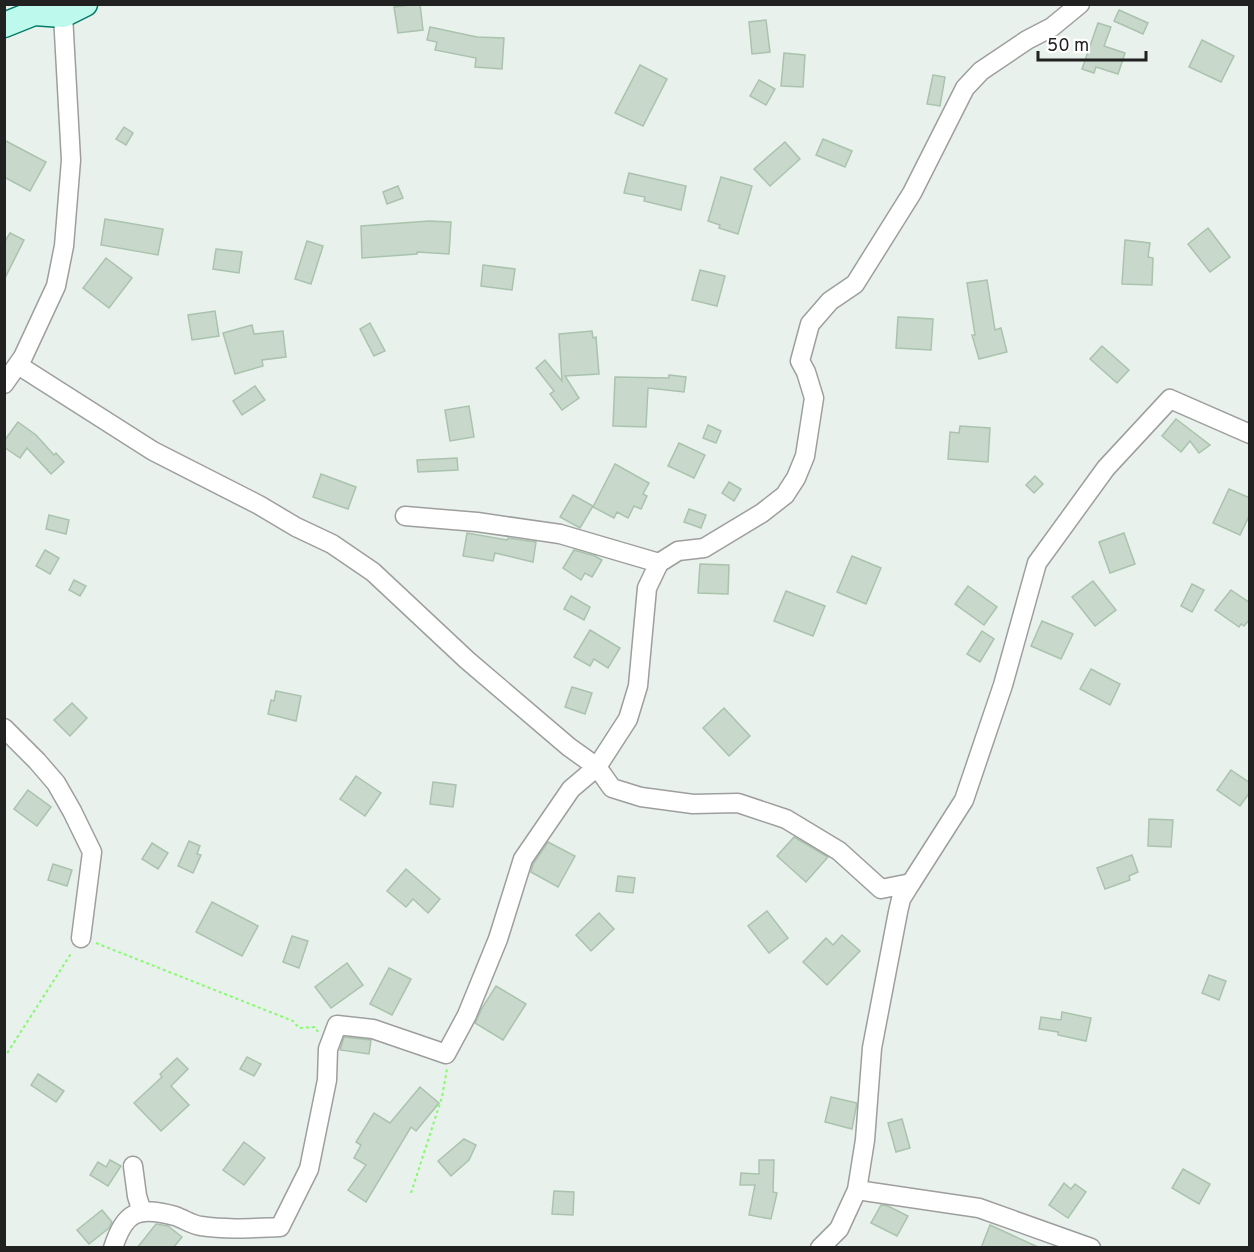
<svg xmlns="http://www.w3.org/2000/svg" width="1254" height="1252" font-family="Overpass,sans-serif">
  <rect width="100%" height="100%" fill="#e8f1eb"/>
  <g fill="#c8d8ca" stroke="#aac3ae" stroke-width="1.5">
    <path d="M420 4 423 30 398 33 394 7Z"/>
    <path d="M1119 10 1148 23 1143 34 1114 21Z"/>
    <path d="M766 20 770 52 752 54 749 22Z"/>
    <path d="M1098 23 1111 27 1104 46 1125 53 1118 74 1096 67 1094 73 1082 69Z"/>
    <path d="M430 27 477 37 504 38 502 69 475 67 476 58 435 50 437 42 427 40Z"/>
    <path d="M1202 40 1234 56 1221 82 1189 67Z"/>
    <path d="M784 53 805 55 803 87 781 86Z"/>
    <path d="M640 65 667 79 643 126 615 113Z"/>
    <path d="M933 75 945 77 940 106 927 104Z"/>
    <path d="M759 80 775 89 766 105 750 96Z"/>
    <path d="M124 127 133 133 126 145 116 139Z"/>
    <path d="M823 139 852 151 845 167 816 155Z"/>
    <path d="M4 140 46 162 30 191 4 177Z"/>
    <path d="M785 142 800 159 770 186 754 169Z"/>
    <path d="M629 173 686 186 681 210 644 201 645 197 624 193Z"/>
    <path d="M721 177 752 186 738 234 719 228 720 225 708 221Z"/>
    <path d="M398 186 403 198 387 204 383 192Z"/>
    <path d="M105 219 163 229 158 255 101 245Z"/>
    <path d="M429 221 451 222 449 254 417 252V254L362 258 361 226Z"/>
    <path d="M1208 228 1230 257 1210 272 1188 244Z"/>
    <path d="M10 233 24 240 4 280V243Z"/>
    <path d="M1125 240 1150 243 1148 257 1153 258 1152 285 1122 284Z"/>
    <path d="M307 241 323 246 311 284 295 279Z"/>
    <path d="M216 249 242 252 239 273 213 269Z"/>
    <path d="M106 258 132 278 109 308 83 288Z"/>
    <path d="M483 265 515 269 512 290 481 286Z"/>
    <path d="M700 270 725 276 717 306 692 300Z"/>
    <path d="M987 280 995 330 1001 328 1007 352 979 359 972 335H975L967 283Z"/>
    <path d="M215 311 219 336 192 340 188 315Z"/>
    <path d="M898 317 933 319 931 350 896 348Z"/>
    <path d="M370 323 385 351 374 356 360 329Z"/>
    <path d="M252 325 254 334 283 331 286 357 262 360 263 366 235 374 223 333Z"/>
    <path d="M592 331 593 338 596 337 599 374 565 376 579 398 562 410 550 394 554 391 536 368 545 360 562 381 559 334Z"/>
    <path d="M1102 346 1129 370 1117 383 1090 359Z"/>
    <path d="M669 375 686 377 684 392 648 388 646 427 613 426 615 377 669 378Z"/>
    <path d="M255 386 265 400 242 415 233 401Z"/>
    <path d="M469 406 474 437 450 441 445 410Z"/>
    <path d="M1176 419 1180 422 1210 445 1199 453 1190 441 1181 452 1162 436Z"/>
    <path d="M18 422 36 435 54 455 56 453 64 462 51 474 27 448 20 458 4 447V441Z"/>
    <path d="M708 425 721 431 716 443 703 438Z"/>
    <path d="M960 426 990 428 988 462 948 459 950 432 959 433Z"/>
    <path d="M679 443 705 455 694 478 668 466Z"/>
    <path d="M457 458 458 470 418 472 417 460Z"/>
    <path d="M615 464 649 483 643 494 647 496 641 509 634 506 628 518 617 512 614 518 593 507Z"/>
    <path d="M321 474 356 487 348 509 313 497Z"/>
    <path d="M1035 476 1043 484 1034 493 1026 485Z"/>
    <path d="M729 482 741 489 734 501 722 493Z"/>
    <path d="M1229 489 1250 498V514L1240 535 1213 523Z"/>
    <path d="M573 495 593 506 580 528 560 517Z"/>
    <path d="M689 509 706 515 701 528 684 522Z"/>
    <path d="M49 515 69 520 66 534 46 529Z"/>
    <path d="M467 533 507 540 508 538 536 542 533 562 495 553 493 561 463 556Z"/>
    <path d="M1124 533 1135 564 1110 573 1099 542Z"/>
    <path d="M45 550 59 558 50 574 36 566Z"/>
    <path d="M574 550 595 556 602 560 592 577 585 573 581 580 563 568Z"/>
    <path d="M852 556 881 568 866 604 837 592Z"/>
    <path d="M700 564 729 565 728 594 698 593Z"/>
    <path d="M74 580 86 586 80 596 69 590Z"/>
    <path d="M1093 581 1116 610 1095 626 1072 597Z"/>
    <path d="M1192 584 1204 590 1192 612 1181 606Z"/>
    <path d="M968 586 997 607 984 625 955 604Z"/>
    <path d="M1231 590 1250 603V619L1244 626 1241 624 1239 627 1215 610Z"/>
    <path d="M786 591 825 606 813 636 774 621Z"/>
    <path d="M571 596 590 607 584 620 564 609Z"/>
    <path d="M1042 621 1073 634 1061 659 1031 646Z"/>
    <path d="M590 630 620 648 608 668 594 659 590 666 574 657Z"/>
    <path d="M982 631 994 639 980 662 967 654Z"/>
    <path d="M1091 669 1120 684 1110 705 1080 689Z"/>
    <path d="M572 687 592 693 585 714 565 707Z"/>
    <path d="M276 691 301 696 296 721 268 714 271 700 274 701Z"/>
    <path d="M72 703 87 718 70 736 54 720Z"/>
    <path d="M724 708 750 736 729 756 703 728Z"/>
    <path d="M1231 770 1250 783V792L1240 806 1217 790Z"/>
    <path d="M356 776 381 793 365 816 340 799Z"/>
    <path d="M433 782 456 785 453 807 430 804Z"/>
    <path d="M28 790 51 807 37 826 14 809Z"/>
    <path d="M1149 819 1173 820 1171 847 1148 846Z"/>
    <path d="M794 837 828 857 806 882 777 856Z"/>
    <path d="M189 841 200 846 197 854 201 855 193 873 178 866Z"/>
    <path d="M548 842 575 856 558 887 531 872 533 864Z"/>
    <path d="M152 843 168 853 158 869 142 859Z"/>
    <path d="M1132 855 1138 872 1129 876 1130 880 1105 889 1097 868Z"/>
    <path d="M53 864 72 870 67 886 48 880Z"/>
    <path d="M406 869 440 899 428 913 413 899 406 907 387 891Z"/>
    <path d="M618 876 635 878 633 893 616 891Z"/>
    <path d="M212 902 258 926 242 956 196 932Z"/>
    <path d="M767 911 788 938 769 953 748 926Z"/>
    <path d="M599 913 614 929 591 951 576 935Z"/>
    <path d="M842 935 860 951 827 985 803 962 826 938 833 945Z"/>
    <path d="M292 936 308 941 299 968 283 962Z"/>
    <path d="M347 963 363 985 331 1008 315 987Z"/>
    <path d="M389 968 411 979 392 1015 370 1004Z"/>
    <path d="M1209 975 1226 981 1219 1000 1202 993Z"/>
    <path d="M496 986 526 1004 503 1040 475 1023 482 1008Z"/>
    <path d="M1062 1012 1091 1018 1086 1041 1058 1035V1032L1039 1029 1041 1017 1061 1020Z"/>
    <path d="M344 1037 371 1040 369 1054 340 1050Z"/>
    <path d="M247 1057 261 1064 254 1076 240 1069Z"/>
    <path d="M177 1058 188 1069 171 1086 189 1105 161 1131 134 1103 162 1077 160 1074Z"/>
    <path d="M38 1074 64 1091 56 1102 31 1085Z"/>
    <path d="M420 1087 439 1103 416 1131 411 1127 366 1202 348 1190 366 1165 354 1158 361 1145 356 1142 374 1113 390 1123Z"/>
    <path d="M831 1097 857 1103 852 1129 825 1122Z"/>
    <path d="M902 1119 910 1148 896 1152 888 1123Z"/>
    <path d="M464 1139 476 1145 469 1160 451 1176 438 1161Z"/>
    <path d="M244 1142 265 1158 244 1185 223 1170Z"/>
    <path d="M110 1160 121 1166 108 1186 90 1175 98 1162 106 1167Z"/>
    <path d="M759 1160H774L773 1192 777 1193 771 1219 749 1215 755 1185H740L741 1173 759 1174Z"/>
    <path d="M1183 1169 1210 1184 1199 1204 1172 1188Z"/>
    <path d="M1064 1183 1071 1189 1075 1184 1086 1192 1068 1218 1049 1205Z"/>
    <path d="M554 1191 574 1192 573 1215 552 1214Z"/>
    <path d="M881 1205 888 1206 908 1216 897 1236 871 1223Z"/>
    <path d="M102 1210 112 1222 109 1228 89 1244 77 1230Z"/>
    <path d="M156 1224 168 1226 182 1237 173 1248H137Z"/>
    <path d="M990 1225 1040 1248H981Z"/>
  </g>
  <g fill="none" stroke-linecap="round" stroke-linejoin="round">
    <g stroke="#9e9e9e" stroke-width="21">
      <g id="street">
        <path d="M18 365 153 451 259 505 296 527 332 544 373 572 467 660 569 747 597 767 612 788 641 797 693 804 738 803 786 819 839 851 881 889 911 883 901 899 898 912 872 1048 865 1140 857 1190 839 1229 820 1248"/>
        <path d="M4 384 23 357 56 286 64 246 71 160 63 15 59 5"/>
        <path d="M405 516 477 522 560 534 659 563"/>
        <path d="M4 728 37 761 56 783 72 811 92 852 81 938"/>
        <path d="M911 883 964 800 1003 685 1037 563 1106 468 1170 399 1250 434"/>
        <path d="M133 1166 137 1196 142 1212"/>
        <path d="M857 1190 979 1208 1091 1248"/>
        <path d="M113 1248C125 1211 138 1206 175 1216 184 1219 192 1225 201 1226 227 1230 254 1228 280 1227L309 1169 327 1080 328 1049 337 1025 373 1029 446 1054 467 1015 498 939 523 859 571 789 597 767 628 719 638 686 647 588 659 563 678 551 704 548 762 513 785 495 796 478 805 456 814 398 806 372 800 361 810 324 830 301 855 284 912 193 965 88 981 71 1027 40 1052 27 1080 4"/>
      </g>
    </g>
    <g stroke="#047c69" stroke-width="27">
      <path id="secondary" d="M4 25 34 13 63 15 85 4"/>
    </g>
    <g stroke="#86fb6f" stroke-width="2" stroke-dasharray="3 3" stroke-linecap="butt">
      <path d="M96 943 293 1021 299 1028 315 1027 318 1032"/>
      <path d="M4 1058 72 952"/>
      <path d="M411 1193 442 1097 447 1069"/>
    </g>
    <use href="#street" stroke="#fff" stroke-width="18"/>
    <use href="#secondary" stroke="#bdfaed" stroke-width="24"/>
  </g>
  <rect width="1254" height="1252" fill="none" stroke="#212121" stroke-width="12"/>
  <path d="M1038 51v9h108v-9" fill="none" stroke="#212121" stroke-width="3"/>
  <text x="1047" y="51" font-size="18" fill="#212121" stroke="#ffffff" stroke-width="4.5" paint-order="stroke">50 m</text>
</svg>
